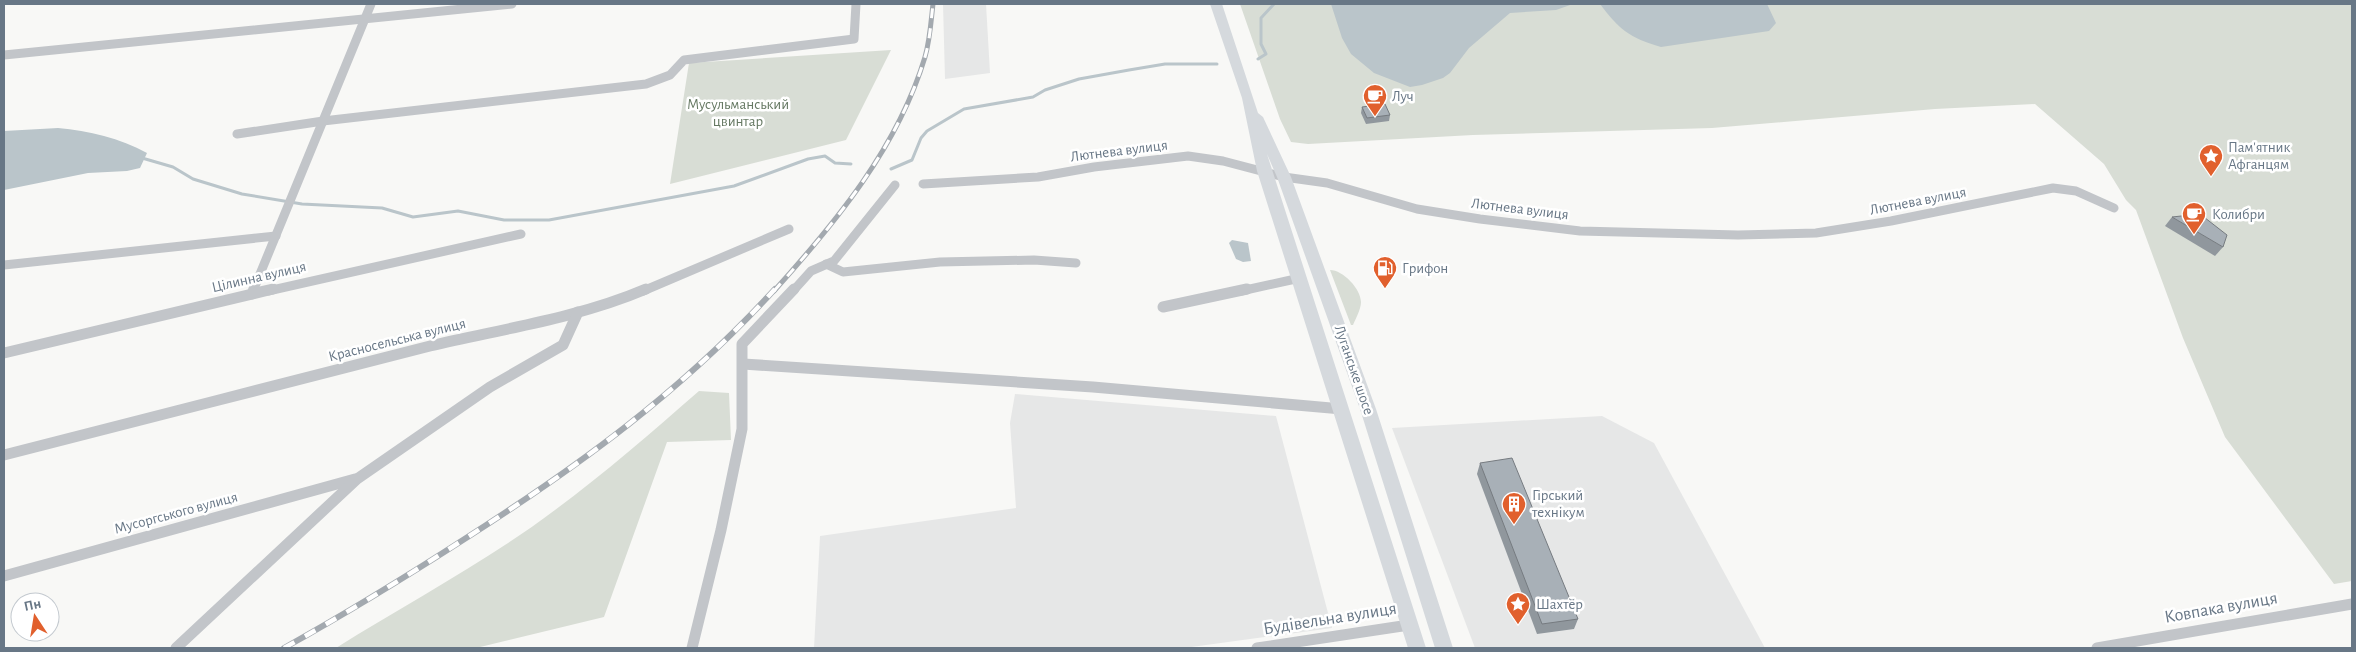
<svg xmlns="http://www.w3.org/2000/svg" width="2356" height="652" font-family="'Alegreya Sans',sans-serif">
  <rect width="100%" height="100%" fill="#f8f8f6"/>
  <g fill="#e6e7e7">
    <path d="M943 4H986L990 73 945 79Z"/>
    <path d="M1015 394 1276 416 1332 628 1184 648H814L820 536 1016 508 1010 423Z"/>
    <path d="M1602 416 1654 443 1765 648H1475L1392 428Z"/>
  </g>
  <g fill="#d8ddd5">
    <path d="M1240 4H2352V581L2334 584 2225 437 2183 338 2136 210 2126 200 2104 164 2035 104 1935 109 1712 128 1473 135 1308 144 1291 142 1280 119Z"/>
    <path d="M891 50 846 140 670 184 689 63Z"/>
    <path d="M1330 270C1343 270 1361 289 1361 302 1361 309 1356 318 1353 325H1351Z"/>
    <path d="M699 391 729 393 731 440 667 442 604 617 476 648H336C409 602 486 562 555 510 605 473 652 432 699 391Z"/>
  </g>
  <g fill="#bac5ca">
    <path d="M1331 4H1573L1556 10 1510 13 1469 48 1450 73 1443 78 1422 85 1410 87 1374 73 1351 54 1342 38Z"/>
    <path d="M1600 4H1767L1776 23 1769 31 1661 47C1629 38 1619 29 1600 4Z"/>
    <path d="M58 128C89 131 120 138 147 153L140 168 127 171 88 173 4 190V131Z"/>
    <path d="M1232 240 1248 243 1251 261 1243 262 1236 259 1229 243Z"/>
  </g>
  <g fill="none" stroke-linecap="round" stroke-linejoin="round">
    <g stroke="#bac5ca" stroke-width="3">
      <path d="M1258 59 1266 54 1261 44V18L1274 4"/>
      <path d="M142 158 173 167 193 179 242 194 302 204 382 208 413 217 458 211 504 220H549L734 186 808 159 825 156 835 163 851 164"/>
      <path d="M891 169 912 160 921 138 927 131 964 109 1033 97 1045 90 1079 79 1129 70 1165 64H1217"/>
    </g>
    <g stroke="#c2c5c9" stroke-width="9">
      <path d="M4 55 512 4"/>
      <path d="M237 134 323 121 646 84 670 75 684 60 854 39 856 4"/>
      <path d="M923 184 1038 177 1094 167 1188 156 1223 161 1284 177 1327 183 1417 209 1480 219 1580 231 1738 235 1816 233 1891 221 2053 188 2076 191 2114 208"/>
      <path d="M826 264 843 272 940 262 1034 260 1076 263"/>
      <path d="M4 265 276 236"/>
      <path d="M253 291 371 4"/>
      <path d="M268 291 521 234"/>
      <path d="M643 291 789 229"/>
      <path d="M793 291 811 271 834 261 895 185"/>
      <path d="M1241 291 1300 278"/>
    </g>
    <g stroke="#c2c5c9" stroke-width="11">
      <path d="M252 294 254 289"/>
      <path d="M1163 307 1247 289"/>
      <path d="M4 353 273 289"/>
      <path d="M743 364 1093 387 1342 409"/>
      <path d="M4 455C146 419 288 382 430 346 502 329 578 318 646 289"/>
      <path d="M4 576 355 479"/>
      <path d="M176 648 357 479 490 387 563 345 578 312"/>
      <path d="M692 648 721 530 742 429V344L794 289"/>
      <path d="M1257 648 1409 625"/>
      <path d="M2097 648 2352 604"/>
    </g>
    <path fill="#d5d9dd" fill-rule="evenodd" d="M1210 4H1222L1258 113 1263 117 1291 177 1376 409 1453 648H1435L1360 409 1277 177 1267 154 1426 648H1408L1257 171 1242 98Z"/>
    <g stroke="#a3a9af" stroke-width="5">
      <path id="rail-far1" d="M774 291C836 222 898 147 925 57 930 40 931 21 933 4"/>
    </g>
    <g stroke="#a3a9af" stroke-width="6">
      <path id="rail" d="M284 648C345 614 404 578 463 540 579 466 681 392 775 289"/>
    </g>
    <use href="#rail-far1" stroke="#fff" stroke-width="3" stroke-dasharray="10" stroke-linecap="butt"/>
    <use href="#rail" stroke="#fff" stroke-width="4.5" stroke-dasharray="12" stroke-linecap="butt"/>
  </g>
  <g fill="#90979d">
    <path d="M1362 107 1390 115 1389 121 1366 124 1361 113Z"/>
    <path d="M2172 217 2223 247 2215 256 2165 226Z"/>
    <path d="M1480 463 1578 619 1574 629 1537 634 1477 474Z"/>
  </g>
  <g fill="#a8b0b7" stroke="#767b80">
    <path d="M1385 104 1390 115 1367 118 1362 107Z"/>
    <path d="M2200 214 2227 235 2223 247 2172 217Z"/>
    <path d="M1512 458 1578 619 1542 624 1480 463Z"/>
  </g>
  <defs>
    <g id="cafe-pin" transform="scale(1.25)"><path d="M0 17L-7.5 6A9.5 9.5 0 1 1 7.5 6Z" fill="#e1602d" stroke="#fff"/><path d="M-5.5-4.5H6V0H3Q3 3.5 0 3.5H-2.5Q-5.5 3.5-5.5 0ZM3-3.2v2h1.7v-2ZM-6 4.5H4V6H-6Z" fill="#fff"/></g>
    <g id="sight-pin" transform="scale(1.25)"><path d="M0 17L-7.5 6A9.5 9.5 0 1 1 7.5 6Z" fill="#e1602d" stroke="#fff"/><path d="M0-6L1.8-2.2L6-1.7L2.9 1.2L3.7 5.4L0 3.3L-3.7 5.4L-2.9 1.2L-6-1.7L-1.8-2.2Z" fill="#fff"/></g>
    <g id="fuel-pin" transform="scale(1.25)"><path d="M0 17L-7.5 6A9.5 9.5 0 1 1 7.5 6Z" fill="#e1602d" stroke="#fff"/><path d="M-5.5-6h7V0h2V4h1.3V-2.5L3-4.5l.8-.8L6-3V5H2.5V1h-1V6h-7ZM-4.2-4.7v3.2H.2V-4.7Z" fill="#fff"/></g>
    <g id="building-pin" transform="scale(1.25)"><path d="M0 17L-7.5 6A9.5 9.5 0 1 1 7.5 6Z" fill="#e1602d" stroke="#fff"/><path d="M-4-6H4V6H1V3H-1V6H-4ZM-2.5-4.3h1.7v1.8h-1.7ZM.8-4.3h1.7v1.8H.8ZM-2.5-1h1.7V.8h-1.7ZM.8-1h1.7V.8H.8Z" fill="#fff"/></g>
  </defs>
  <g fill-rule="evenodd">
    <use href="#cafe-pin" x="1375" y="96"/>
    <use href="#sight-pin" x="2211" y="156"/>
    <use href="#cafe-pin" x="2194" y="214"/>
    <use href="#fuel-pin" x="1385" y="268"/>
    <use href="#building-pin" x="1514" y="504"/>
    <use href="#sight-pin" x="1518" y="604"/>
  </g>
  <g text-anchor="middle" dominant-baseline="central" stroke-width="5" stroke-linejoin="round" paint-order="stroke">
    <g font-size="15" fill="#687786" stroke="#fff" text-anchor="start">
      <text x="1392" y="96">Луч</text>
      <text x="2228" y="147">Пам'ятник<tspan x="2228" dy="17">Афганцям</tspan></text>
      <text x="2212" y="214">Колибри</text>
      <text x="1402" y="268">Грифон</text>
      <text x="1532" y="495">Гірський<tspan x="1532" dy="17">технікум</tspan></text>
      <text x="1536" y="604">Шахтёр</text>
    </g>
    <g font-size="15" fill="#667963" stroke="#fff">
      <text x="738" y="104">Мусульманський<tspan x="738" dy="17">цвинтар</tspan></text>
    </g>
    <g font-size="15" fill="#687786" stroke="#fff">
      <text transform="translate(1119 151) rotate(-7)">Лютнева вулиця</text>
      <text transform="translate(1918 201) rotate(-11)">Лютнева вулиця</text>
      <text transform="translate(1520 209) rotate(7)">Лютнева вулиця</text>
      <text transform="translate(259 277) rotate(-13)">Цілинна вулиця</text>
      <text transform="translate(397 340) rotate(-14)">Красносельська вулиця</text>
      <text transform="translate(1354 370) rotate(71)">Луганське шосе</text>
      <text transform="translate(176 513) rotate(-15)">Мусоргського вулиця</text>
    </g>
    <g font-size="18" fill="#687786" stroke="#fff">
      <text transform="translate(2221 608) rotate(-10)">Ковпака вулиця</text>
      <text transform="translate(1330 619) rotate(-9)">Будівельна вулиця</text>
    </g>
  </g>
  <rect width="2356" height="652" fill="none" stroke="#687786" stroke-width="10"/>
  <g transform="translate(35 617) rotate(348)"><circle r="24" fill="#ffffff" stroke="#c3c9cf"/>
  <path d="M0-4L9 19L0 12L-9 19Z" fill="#e1602d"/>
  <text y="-8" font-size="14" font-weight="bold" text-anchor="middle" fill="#687786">Пн</text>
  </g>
</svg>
